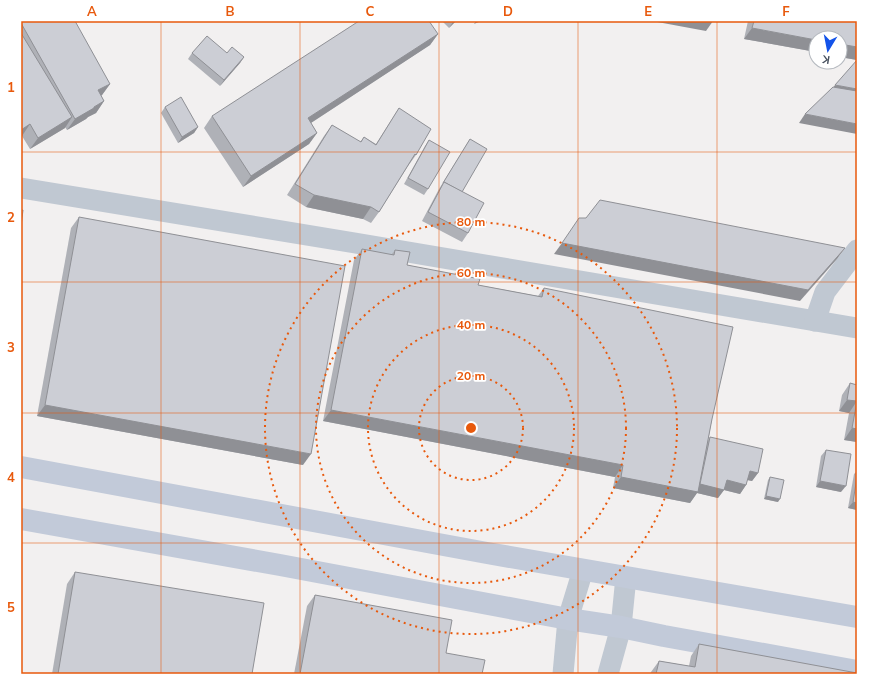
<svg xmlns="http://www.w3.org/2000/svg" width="878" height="695" font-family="Mulish,sans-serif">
  <rect width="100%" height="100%" fill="#f2f0f0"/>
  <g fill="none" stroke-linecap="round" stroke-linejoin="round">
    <g stroke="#c0c8d2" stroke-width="21">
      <path d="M21 188 355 243 857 328"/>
      <path d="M815 321 825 292 857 250"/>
      <path d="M563 674 568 619 583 570"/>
      <path d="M608 674 621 627 626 577"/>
    </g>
    <g stroke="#c2cad9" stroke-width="22">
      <path d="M21 467 487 553 857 617"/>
      <path d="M21 519 280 565 568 619 621 627 664 636 857 671"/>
    </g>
  </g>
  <g fill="#afb1b7">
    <path d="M21 21 110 84 102 95 101 96 104 101 96 113 88 117 86 119 67 130 65 127V128L30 149 22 136H21Z"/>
    <path d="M442 21H456L449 28Z"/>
    <path d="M748 21H857V60L840 57V38H816V52L744 39Z"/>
    <path d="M438 34 430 45 311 123 317 133 309 144 243 187 204 128 212 116Z"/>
    <path d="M192 53H227L244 57 240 63 220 86 188 59Z"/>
    <path d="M165 107 198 127 194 133 178 143 161 113Z"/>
    <path d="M399 108 416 155 408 166 379 212 371 223 363 219 306 207 287 195 324 136 332 125 360 142 364 137 376 144Z"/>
    <path d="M470 139 462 192 468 233 462 242 422 221 439 189Z"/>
    <path d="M429 140 428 189 424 195 404 184 425 146Z"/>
    <path d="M79 217 303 465 37 416 71 228Z"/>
    <path d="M362 249 391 255 395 250 407 265 478 285 538 296 544 288 712 419 708 441 710 437 758 473 752 481 747 480 746 485 740 494 724 490 718 498 697 493 690 503 613 488 615 477 323 421 354 260Z"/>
    <path d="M850 383 857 385V442L844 440 849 413 839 411 842 395Z"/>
    <path d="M826 450 841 492 816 487 821 456Z"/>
    <path d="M857 471V510L848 508 854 474Z"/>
    <path d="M770 477 778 502 764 499 768 480Z"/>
    <path d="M75 572 252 674H52L67 584Z"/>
    <path d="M315 595 446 653 482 674H294L307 606Z"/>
    <path d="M699 644 857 674H650L651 672 659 661 689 666 691 656Z"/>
  </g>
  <g fill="#8f9095">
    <path d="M454 21H456L449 28 453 22Z"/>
    <path d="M476 21H481L474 24Z"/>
    <path d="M652 21H713L706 31Z"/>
    <path d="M752 28 816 40V52L744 39Z"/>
    <path d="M438 34 430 45 300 130 308 118Z"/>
    <path d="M840 44 857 47V60L840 57Z"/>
    <path d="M244 57 240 63 220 86 224 80Z"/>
    <path d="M110 84 102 95 90 102 98 90Z"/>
    <path d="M835 85 857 89V99L829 94Z"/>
    <path d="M104 101 96 113 88 117 86 119 67 130 75 119Z"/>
    <path d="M805 114 857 124V134L799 123Z"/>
    <path d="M72 117 65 128 30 149 38 138Z"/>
    <path d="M30 124 22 136H21V130Z"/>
    <path d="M198 127 194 133 178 143 182 137Z"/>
    <path d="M317 133 309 144 243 187 251 176Z"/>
    <path d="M314 195 371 207 363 219 306 207Z"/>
    <path d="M562 243 845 248 837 259 800 301 554 254Z"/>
    <path d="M847 400 857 401 849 413 839 411Z"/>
    <path d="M45 405 311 454 303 465 37 416Z"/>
    <path d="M331 410 623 465 615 477 323 421Z"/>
    <path d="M852 428 857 429V442L844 440Z"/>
    <path d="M750 471 758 473 752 481 743 479Z"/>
    <path d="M621 477 700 484 727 480 746 485 740 494 724 490 718 498 697 493 690 503 613 488Z"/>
    <path d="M820 481 846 486 841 492 816 487Z"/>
    <path d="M766 496 780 499 778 502 764 499Z"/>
    <path d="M853 502 857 503V510L848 508Z"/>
  </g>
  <g fill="#ccced5" stroke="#8f9095">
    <path d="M21 21H75L110 84 98 90 104 101 94 107V108L75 119 21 23Z"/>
    <path d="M359 21H429L438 34 308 118 317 133 251 176 212 116Z"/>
    <path d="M754 21H857V47L840 44V38H816V40L752 28Z"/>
    <path d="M21 33 72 117 38 138 30 124 21 130Z"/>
    <path d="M207 36 227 53 232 47 244 57 224 80 192 53Z"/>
    <path d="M857 60V89L835 85Z"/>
    <path d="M833 87 857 91V124L805 114Z"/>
    <path d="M181 97 198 127 182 137 165 107Z"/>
    <path d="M399 108 431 129 416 155 415 154 379 212 371 207 314 195 295 184 332 125 361 142 364 137 376 145Z"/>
    <path d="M470 139 487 149 462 192 444 182 443 183Z"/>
    <path d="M429 140 450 152 428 189 408 178Z"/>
    <path d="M444 182 484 203 468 233 428 212Z"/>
    <path d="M600 200 845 248 808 290 562 243 579 218H586Z"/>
    <path d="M21 210H23L21 226Z"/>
    <path d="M79 217 345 266 311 454 45 405Z"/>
    <path d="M362 249 394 255 395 250 410 252 407 265 480 279 478 285 542 297 544 288 733 327 712 419 698 492 621 477 623 465 331 410Z"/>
    <path d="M850 383 857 385V429L852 428 857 401 847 400Z"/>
    <path d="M710 437 763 449 758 473 750 471 746 485 727 480 724 490 700 484Z"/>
    <path d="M826 450 851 454 846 486 820 481Z"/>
    <path d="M770 477 784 480 780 499 766 496Z"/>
    <path d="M857 477V503L853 502Z"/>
    <path d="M75 572 264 603 252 674H58Z"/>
    <path d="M315 595 452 620 446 653 485 660 482 674H300Z"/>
    <path d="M699 644 857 673V674H656L659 661 695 667Z"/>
  </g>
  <path fill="none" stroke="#e8590c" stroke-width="1" stroke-opacity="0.55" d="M161 21V674M300 21V674M439 21V674M578 21V674M717 21V674M21 152H857M21 282H857M21 413H857M21 543H857"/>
  <g fill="none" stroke="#e8590c" stroke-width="2" stroke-dasharray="2 4">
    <circle cx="471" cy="428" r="52"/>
    <circle cx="471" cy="428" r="103"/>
    <circle cx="471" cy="428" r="155"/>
    <circle cx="471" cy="428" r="206"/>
  </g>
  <circle cx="471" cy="428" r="6" fill="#e8590c" stroke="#fff" stroke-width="2"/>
  <g font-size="12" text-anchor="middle" font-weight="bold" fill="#e8590c" stroke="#fff" stroke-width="3.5" stroke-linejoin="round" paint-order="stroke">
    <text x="471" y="226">80 m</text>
    <text x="471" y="277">60 m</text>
    <text x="471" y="329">40 m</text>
    <text x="471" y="380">20 m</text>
  </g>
  <rect width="878" height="695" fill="none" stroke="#ffffff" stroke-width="44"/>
  <g transform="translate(828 50) rotate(190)"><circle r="19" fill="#ffffff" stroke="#b5b9bf"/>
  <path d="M0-3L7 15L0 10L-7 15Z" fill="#1353e9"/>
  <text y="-6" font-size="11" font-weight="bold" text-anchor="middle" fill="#47505e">K</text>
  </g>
  <rect x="22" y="22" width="834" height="651" fill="none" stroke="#e8590c" stroke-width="1.5"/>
  <g font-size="13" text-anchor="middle" font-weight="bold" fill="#e8590c">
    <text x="92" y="16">A</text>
    <text x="230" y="16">B</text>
    <text x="370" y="16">C</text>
    <text x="508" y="16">D</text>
    <text x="648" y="16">E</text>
    <text x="786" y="16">F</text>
    <text x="11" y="92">1</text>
    <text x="11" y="222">2</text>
    <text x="11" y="352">3</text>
    <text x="11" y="482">4</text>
    <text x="11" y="612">5</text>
  </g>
</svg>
